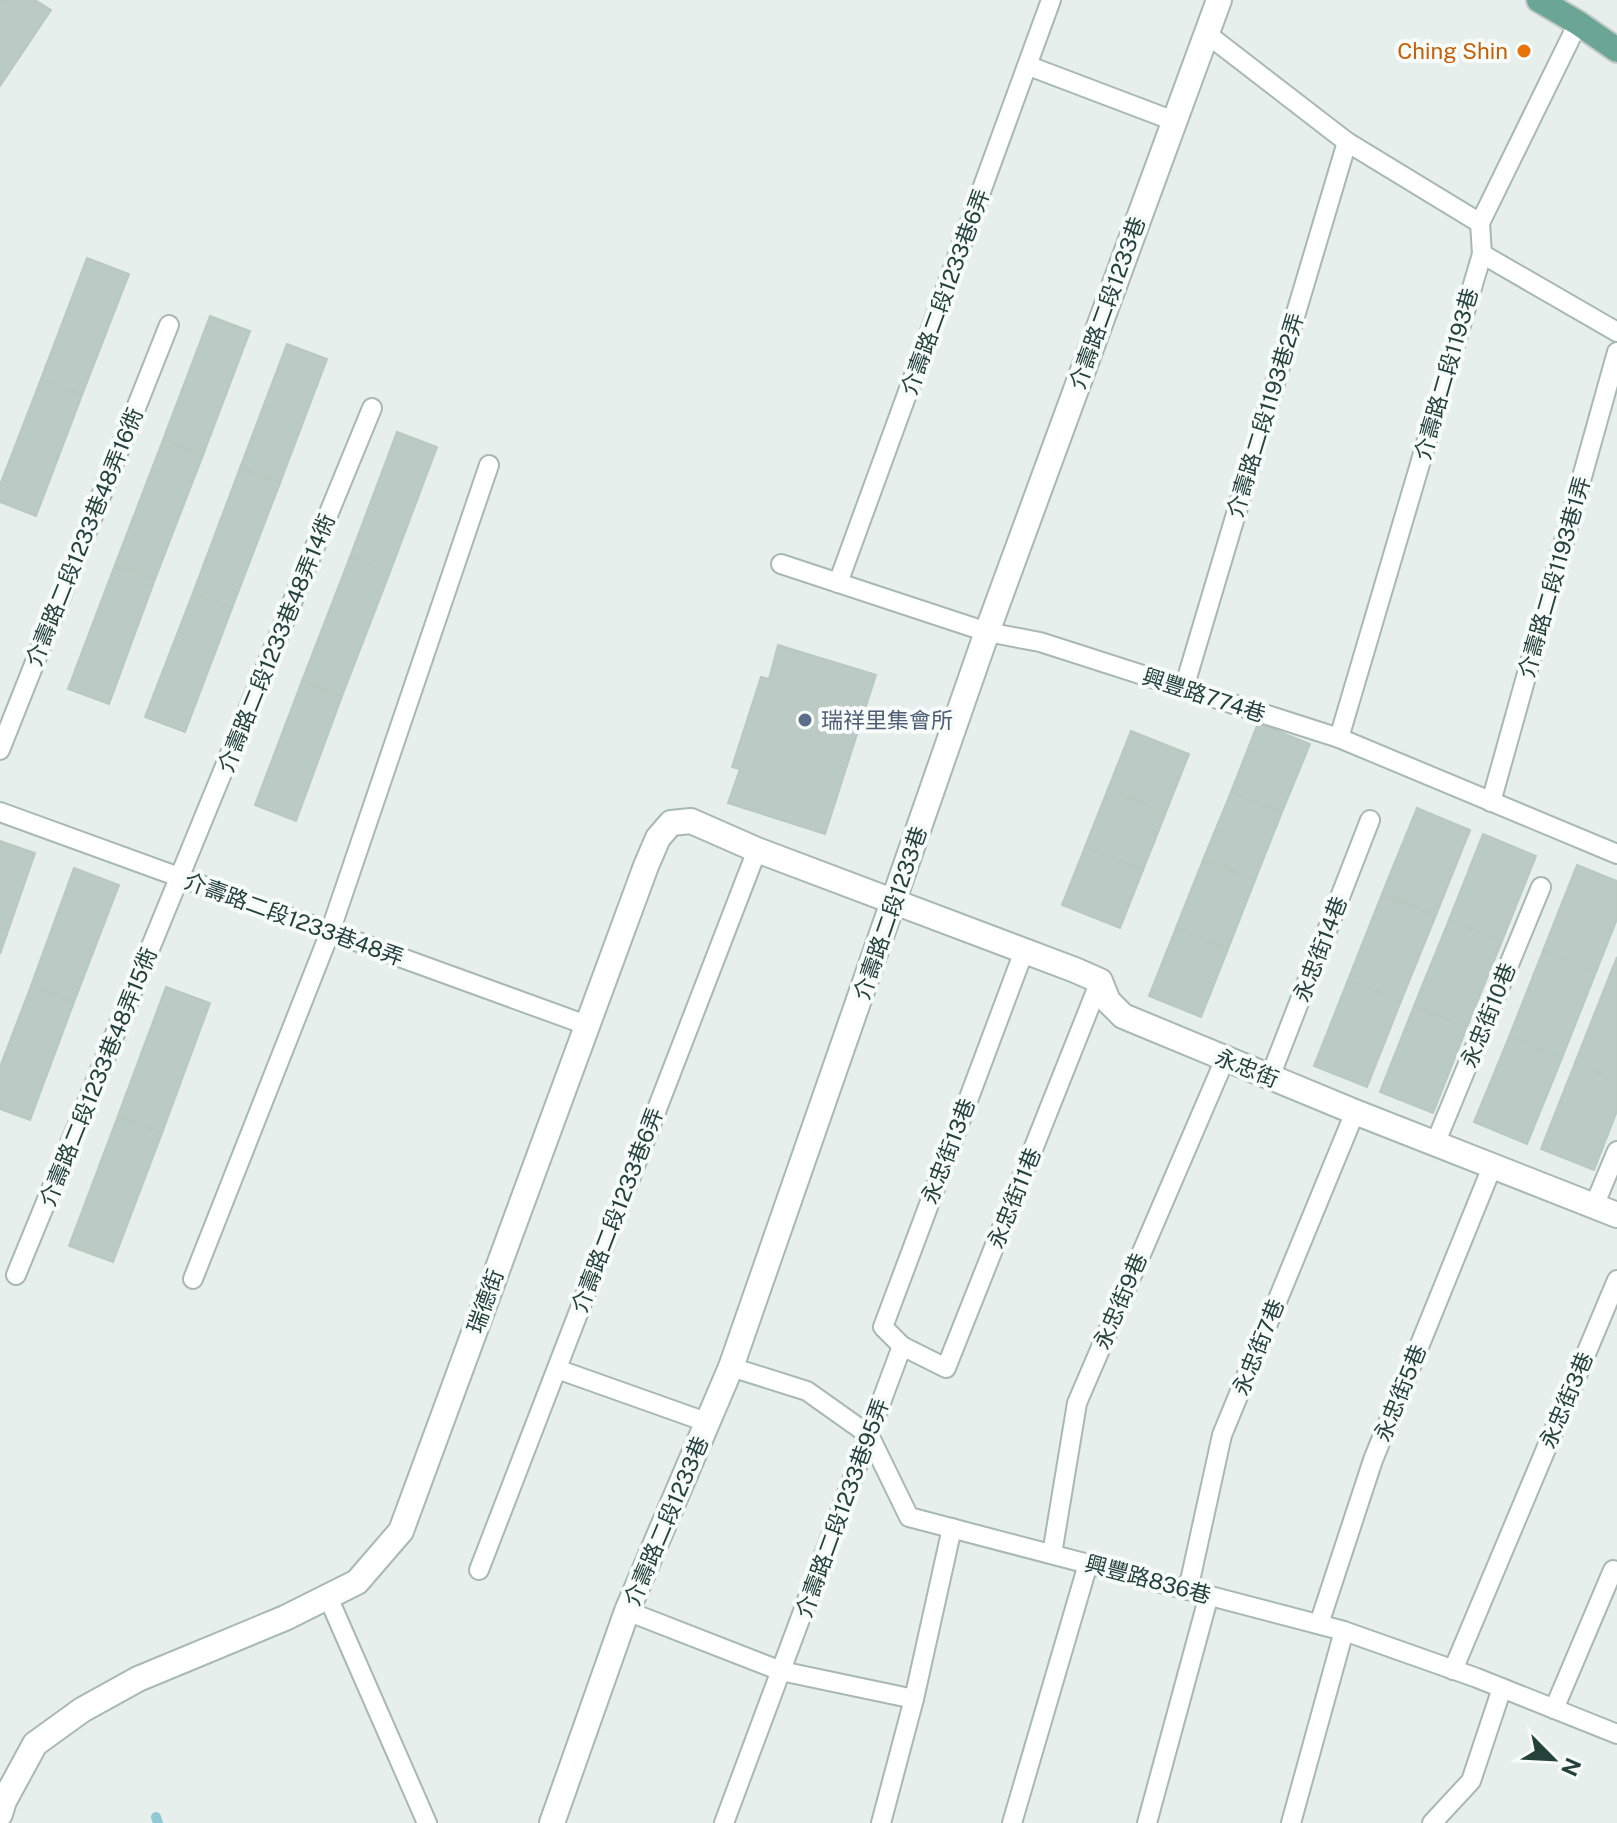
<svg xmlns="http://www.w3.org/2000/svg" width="1617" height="1823" font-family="'Public Sans','Noto Sans TC',sans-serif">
  <rect width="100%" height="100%" fill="#e6efeb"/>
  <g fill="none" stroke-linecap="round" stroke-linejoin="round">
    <path stroke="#8ec9d4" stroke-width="10" d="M156 1817 158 1823"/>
  </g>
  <g fill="#bbcac4" stroke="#b8c9c2" stroke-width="2">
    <path d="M0 0H35L51 10 0 86Z"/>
    <path d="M87 258 129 274 82 395 41 379Z"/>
    <path d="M210 316 250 331 203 455 163 440Z"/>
    <path d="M287 344 327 359 280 483 240 468Z"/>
    <path d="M41 379 82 395 36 516 0 502V485Z"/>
    <path d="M397 432 437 447 390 572 350 557Z"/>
    <path d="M163 440 203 455 155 579 115 565Z"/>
    <path d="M240 468 280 483 232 608 193 593Z"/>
    <path d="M350 557 390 572 342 696 302 681Z"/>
    <path d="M115 565 155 579 109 704 68 689Z"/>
    <path d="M193 593 232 608 185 732 145 717Z"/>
    <path d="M778 645 876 675 825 834 728 803 740 769 732 767 761 677 769 679Z"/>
    <path d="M302 681 342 696 296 821 255 805Z"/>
    <path d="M1258 723 1310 744 1282 812 1231 792Z"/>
    <path d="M1131 731 1189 754 1166 812 1108 789Z"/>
    <path d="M1108 789 1166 812 1143 870 1085 847Z"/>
    <path d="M1231 792 1282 812 1255 880 1203 860Z"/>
    <path d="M1417 808 1470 830 1436 915 1382 894Z"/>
    <path d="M1483 834 1536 856 1502 941 1449 920Z"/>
    <path d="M0 841 35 853 0 954Z"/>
    <path d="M1085 847 1143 870 1120 928 1062 905Z"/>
    <path d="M1203 860 1255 880 1228 949 1176 928Z"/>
    <path d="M1577 865 1617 881V919L1596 972 1543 951Z"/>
    <path d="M74 868 119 885 74 1002 31 986Z"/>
    <path d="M1382 894 1436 915 1401 1001 1348 980Z"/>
    <path d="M1449 920 1502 941 1467 1027 1414 1006Z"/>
    <path d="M1176 928 1228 949 1201 1017 1149 996Z"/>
    <path d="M1543 951 1596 972 1562 1058 1509 1037Z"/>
    <path d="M1617 957V980L1609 977Z"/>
    <path d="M1609 977 1617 980V1080L1575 1063Z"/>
    <path d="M1348 980 1401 1001 1367 1087 1314 1066Z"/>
    <path d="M31 986 74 1002 30 1120 0 1109V1067Z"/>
    <path d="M166 987 210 1003 162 1133 118 1116Z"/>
    <path d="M1414 1006 1467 1027 1433 1113 1380 1092Z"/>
    <path d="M1509 1037 1562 1058 1527 1144 1474 1122Z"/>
    <path d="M1575 1063 1617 1080V1111L1594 1170 1541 1149Z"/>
    <path d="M118 1116 162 1133 113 1262 69 1246Z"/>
  </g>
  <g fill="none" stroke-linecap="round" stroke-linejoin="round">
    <g stroke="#a8b8b2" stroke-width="22">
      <g id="service">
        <path d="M1207 34 1347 142 1480 223"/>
        <path d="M1029 66 1174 121"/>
        <path d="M1482 254 1617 332"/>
        <path d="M781 564 987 632 1040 642 1339 738 1617 854"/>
        <path d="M838 583 1051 0"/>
        <path d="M1184 688 1347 142"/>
        <path d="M1339 738 1482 254 1480 223 1578 23"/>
        <path d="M0 750 169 325"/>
        <path d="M1491 802 1617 352"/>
        <path d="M0 812 589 1026"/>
        <path d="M1024 951 883 1327 902 1346 946 1368 1100 981"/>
        <path d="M1270 1077 1370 820"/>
        <path d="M1435 1144 1541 887"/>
        <path d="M1594 1206 1617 1151"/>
        <path d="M16 1275 372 408"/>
        <path d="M193 1279 330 932 489 465"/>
        <path d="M731 1367 807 1391 869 1435 909 1517 1344 1631 1477 1678 1617 1734"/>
        <path d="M557 1369 709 1423"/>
        <path d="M1052 1554 1077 1403 1225 1059"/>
        <path d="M479 1570 757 850"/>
        <path d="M1188 1590 1222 1435 1355 1112"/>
        <path d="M328 1597 427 1823"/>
        <path d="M627 1611 781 1671 914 1699"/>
        <path d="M1319 1624 1373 1460 1492 1167"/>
        <path d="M1453 1670 1617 1280"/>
        <path d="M1554 1709 1613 1570"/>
        <path d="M724 1823 902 1346"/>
        <path d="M881 1823 914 1699 952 1528"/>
        <path d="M1012 1823 1088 1564"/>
        <path d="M1147 1823 1209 1595"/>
        <path d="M1291 1823 1344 1631"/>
        <path d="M1432 1823 1471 1781 1502 1688"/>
      </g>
    </g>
    <g stroke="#a8b8b2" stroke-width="28">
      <path id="minor" d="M552 1823 627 1611 731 1367 987 632 1219 0"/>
    </g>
    <g stroke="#a8b8b2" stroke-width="28">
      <path id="tertiary" d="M0 1814 4 1801 35 1744 82 1710 138 1679 285 1618 357 1582 401 1531 646 866 658 838 671 823 691 821 757 850 1075 970 1100 981 1108 1001 1123 1016 1355 1112 1617 1215"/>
    </g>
    <g stroke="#c2cac8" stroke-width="28">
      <path id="primary" d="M1539 0 1578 23 1617 50"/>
    </g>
    <use href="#service" stroke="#fff" stroke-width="18"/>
    <use href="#minor" stroke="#fff" stroke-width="24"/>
    <use href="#tertiary" stroke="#fff" stroke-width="24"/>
    <use href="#primary" stroke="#6aa596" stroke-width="24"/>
  </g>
  <circle fill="#e8710a" stroke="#f7fbf9" stroke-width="3" cx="1524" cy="51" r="8"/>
  <circle fill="#5c6f8a" stroke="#f7fbf9" stroke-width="3" cx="805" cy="720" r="8"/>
  <g text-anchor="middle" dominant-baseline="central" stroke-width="8" stroke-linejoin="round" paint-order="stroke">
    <g font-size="22" fill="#c56008" stroke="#f7fbf9" text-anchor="end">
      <text x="1508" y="51">Ching Shin</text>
    </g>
    <g font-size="22" fill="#24423a" stroke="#f7fbf9">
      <text transform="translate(945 292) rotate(-70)">介壽路二段1233巷6弄</text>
      <text transform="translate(1107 303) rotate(-70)">介壽路二段1233巷</text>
      <text transform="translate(1446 374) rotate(-74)">介壽路二段1193巷</text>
      <text transform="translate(1265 415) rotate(-73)">介壽路二段1193巷2弄</text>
      <text transform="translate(84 537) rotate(-68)">介壽路二段1233巷48弄16衖</text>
      <text transform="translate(1554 577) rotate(-74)">介壽路二段1193巷1弄</text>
      <text transform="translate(276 643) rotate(-68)">介壽路二段1233巷48弄14衖</text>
      <text transform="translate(1204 695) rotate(18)">興豐路774巷</text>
      <text transform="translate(890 913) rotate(-71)">介壽路二段1233巷</text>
      <text transform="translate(294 919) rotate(20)">介壽路二段1233巷48弄</text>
      <text transform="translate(1320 949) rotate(-69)">永忠街14巷</text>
      <text transform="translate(1488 1015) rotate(-68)">永忠街10巷</text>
      <text transform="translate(1247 1068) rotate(22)">永忠街</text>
      <text transform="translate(98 1077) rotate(-68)">介壽路二段1233巷48弄15衖</text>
      <text transform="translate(948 1151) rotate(-69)">永忠街13巷</text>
      <text transform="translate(1014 1198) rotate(-68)">永忠街11巷</text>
      <text transform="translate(617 1210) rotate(-69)">介壽路二段1233巷6弄</text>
      <text transform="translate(485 1301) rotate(-70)">瑞德街</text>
      <text transform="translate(1120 1301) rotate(-67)">永忠街9巷</text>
      <text transform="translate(1258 1347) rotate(-68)">永忠街7巷</text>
      <text transform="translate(1400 1393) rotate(-68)">永忠街5巷</text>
      <text transform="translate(1566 1400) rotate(-67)">永忠街3巷</text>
      <text transform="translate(842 1508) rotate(-70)">介壽路二段1233巷95弄</text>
      <text transform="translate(666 1521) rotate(-67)">介壽路二段1233巷</text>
      <text transform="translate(1148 1579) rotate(15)">興豐路836巷</text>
    </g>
    <g font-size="22" fill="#4e5e75" stroke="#f7fbf9" text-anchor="start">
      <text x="821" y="720">瑞祥里集會所</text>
    </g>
  </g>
  <g transform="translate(1553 1759) rotate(114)" stroke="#f7fbf9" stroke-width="6" paint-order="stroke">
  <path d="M0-6L14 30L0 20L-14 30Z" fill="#24423a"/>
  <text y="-12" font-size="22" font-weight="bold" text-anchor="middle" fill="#24423a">N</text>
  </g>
</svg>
